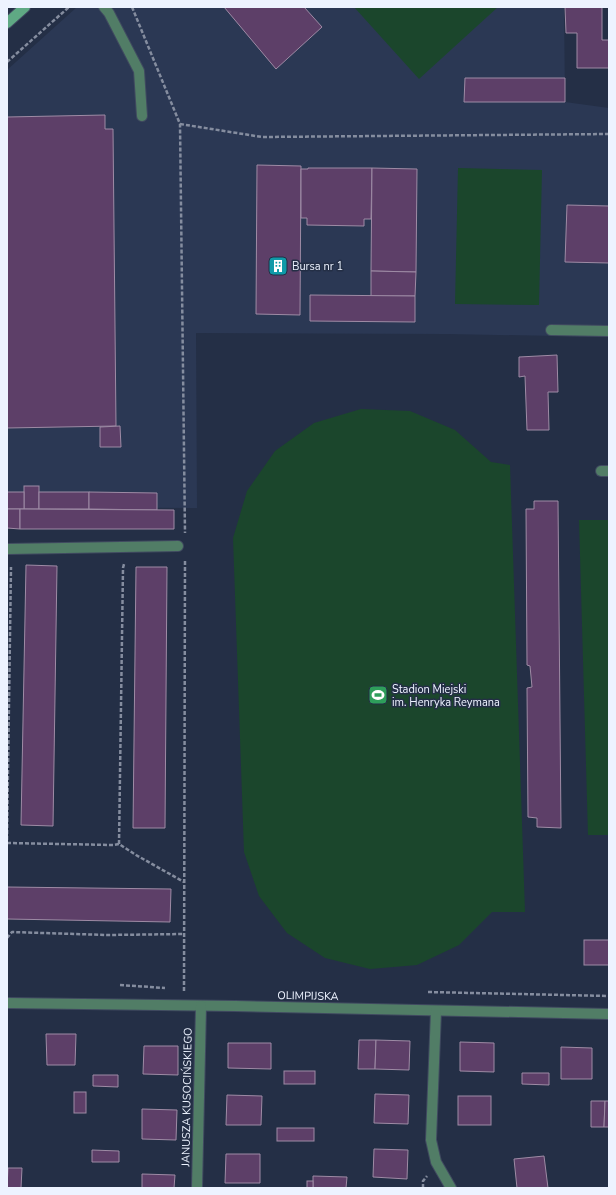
<svg xmlns="http://www.w3.org/2000/svg" width="616" height="1195" font-family="'Nunito Sans',sans-serif">
  <rect width="100%" height="100%" fill="#242f46"/>
  <path fill="#2b3854" d="M77 7H564L565 102 609 108V337L448 334 196 333 197 508 7 507V70Z"/>
  <g fill="#1b462c">
    <path d="M354 7H498L419 79Z"/>
    <path d="M458 168 542 170 539 305 455 304Z"/>
    <path d="M361 409 410 411 455 430 491 462 510 465 525 912H492L459 945 417 965 370 969 325 958 287 933 259 896 244 852 233 538 247 491 275 451 314 423Z"/>
    <path d="M579 520H609V835H588Z"/>
  </g>
  <g fill="#5d3f68" stroke="#9e8ba5">
    <path d="M224 7H304L322 27 276 69Z"/>
    <path d="M565 7H602V40H609V68H577V33H566Z"/>
    <path d="M465 78H565V102H464Z"/>
    <path d="M105 115V129H113L116 426 7 428V117Z"/>
    <path d="M257 165 301 166 300 315 256 314Z"/>
    <path d="M308 168H372L371 219H364V226L307 225V218H301V169H308Z"/>
    <path d="M372 168 417 169 416 272 371 271Z"/>
    <path d="M567 205 609 206V263L565 262Z"/>
    <path d="M371 271 416 272 415 296H371Z"/>
    <path d="M310 295 415 296V322L310 321Z"/>
    <path d="M557 355 558 392H548L549 430H527L525 376 519 377V357Z"/>
    <path d="M120 426 121 447H100V427Z"/>
    <rect x="24" y="486" width="15" height="23"/>
    <rect x="7" y="492" width="17" height="17"/>
    <rect x="39" y="492" width="50" height="17"/>
    <path d="M89 492 157 493V510L89 509Z"/>
    <path d="M534 501H558L561 828 537 827V818L528 817 527 688 532 687 530 666 527 665 526 509H534Z"/>
    <path d="M7 509H20V529L7 528Z"/>
    <path d="M20 509 174 510V529H20Z"/>
    <path d="M26 565 57 566 53 826 21 825Z"/>
    <path d="M136 567H167L165 828H133Z"/>
    <path d="M7 887 171 889 170 922 7 919Z"/>
    <rect x="584" y="940" width="25" height="25"/>
    <path d="M46 1034H76L75 1065H47Z"/>
    <path d="M359 1040H376L375 1069H358Z"/>
    <path d="M376 1040 410 1041 409 1070 375 1069Z"/>
    <path d="M460 1042 494 1043V1072L460 1071Z"/>
    <path d="M228 1043H271V1069L228 1068Z"/>
    <path d="M144 1046H178V1075L143 1074Z"/>
    <path d="M561 1047 592 1048V1079H561Z"/>
    <rect x="284" y="1071" width="31" height="13"/>
    <path d="M522 1073H549V1085L522 1084Z"/>
    <path d="M93 1075H118V1087L93 1086Z"/>
    <rect x="74" y="1092" width="12" height="21"/>
    <path d="M375 1094 409 1095 408 1124 374 1123Z"/>
    <path d="M227 1095 262 1096 261 1125H226Z"/>
    <rect x="458" y="1096" width="33" height="29"/>
    <path d="M591 1101H605L604 1127H591Z"/>
    <path d="M605 1101H609V1127H604Z"/>
    <path d="M142 1109 177 1110 176 1140 142 1139Z"/>
    <rect x="277" y="1128" width="37" height="13"/>
    <path d="M374 1149 408 1150 407 1179 373 1177Z"/>
    <path d="M92 1150 119 1151V1162H92Z"/>
    <path d="M226 1154H260V1183H225Z"/>
    <path d="M544 1156 548 1188H517L514 1159Z"/>
    <path d="M8 1168H22L21 1188H7Z"/>
    <path d="M142 1174 175 1175 174 1188H142Z"/>
    <path d="M313 1176 347 1177 346 1188H313Z"/>
    <rect x="307" y="1181" width="6" height="7"/>
  </g>
  <g fill="none" stroke-linecap="round" stroke-linejoin="round">
    <g stroke="#404a60" stroke-width="12">
      <g id="lane">
        <path d="M104 7 109 13 139 71 142 116"/>
        <path d="M551 330 609 331"/>
        <path d="M601 471H609"/>
      </g>
    </g>
    <g stroke="#404a60" stroke-width="12">
      <g id="street">
        <path d="M7 549 178 546"/>
        <path d="M7 1003 235 1006 609 1014"/>
        <path d="M436 1011 431 1140 436 1162 451 1188"/>
        <path d="M197 1188 201 1006"/>
      </g>
    </g>
    <g stroke="#404a60" stroke-width="12">
      <path id="secondary" d="M7 23 25 7"/>
    </g>
    <g stroke="#858d9f" stroke-width="2.5" stroke-dasharray="4 2" stroke-linecap="butt">
      <path d="M132 7 180 124 185 533"/>
      <path d="M7 62 69 7"/>
      <path d="M180 124 262 137 609 134"/>
      <path d="M7 840 11 567"/>
      <path d="M7 843 113 845 119 844 136 855 184 882"/>
      <path d="M119 844 123 568 124 564"/>
      <path d="M7 938 12 932 108 935 184 934"/>
      <path d="M120 985 165 988"/>
      <path d="M184 991 185 560"/>
      <path d="M428 992 609 996"/>
      <path d="M423 1188V1181L427 1176"/>
    </g>
    <use href="#lane" stroke="#517d66" stroke-width="10"/>
    <use href="#street" stroke="#517d66" stroke-width="10"/>
    <use href="#secondary" stroke="#5fa984" stroke-width="10"/>
  </g>
  <defs>
    <g id="building-square" transform="scale(1)"><rect x="-9" y="-9" width="18" height="18" rx="4" fill="#0f9aa8" stroke="#242f46"/><path d="M-4-6H4V6H1V3H-1V6H-4ZM-2.5-4.3h1.7v1.8h-1.7ZM.8-4.3h1.7v1.8H.8ZM-2.5-1h1.7V.8h-1.7ZM.8-1h1.7V.8H.8Z" fill="#fff"/></g>
    <g id="stadium-square" transform="scale(1)"><rect x="-9" y="-9" width="18" height="18" rx="4" fill="#2e9e5b" stroke="#242f46"/><path d="M0-5a6.5 5 0 1 0 0 10a6.5 5 0 1 0 0-10ZM-3.5-1.8h7v3.6h-7Z" fill="#fff"/></g>
  </defs>
  <g fill-rule="evenodd">
    <use href="#building-square" x="278" y="266"/>
    <use href="#stadium-square" x="378" y="695"/>
  </g>
  <g text-anchor="middle" dominant-baseline="central" stroke-width="3" stroke-linejoin="round" paint-order="stroke">
    <g font-size="11" fill="#edf3ff" stroke="#242f46" text-anchor="start">
      <text x="292" y="266">Bursa nr 1</text>
      <text x="392" y="689">Stadion Miejski<tspan x="392" dy="13">im. Henryka Reymana</tspan></text>
    </g>
    <g font-size="11" fill="#edf3ff" stroke="#242f46">
      <text transform="translate(308 996) rotate(1)">OLIMPIJSKA</text>
      <text transform="translate(187 1097) rotate(-89)">JANUSZA KUSOCIŃSKIEGO</text>
    </g>
  </g>
  <rect width="616" height="1195" fill="none" stroke="#edf3ff" stroke-width="16"/>
</svg>
